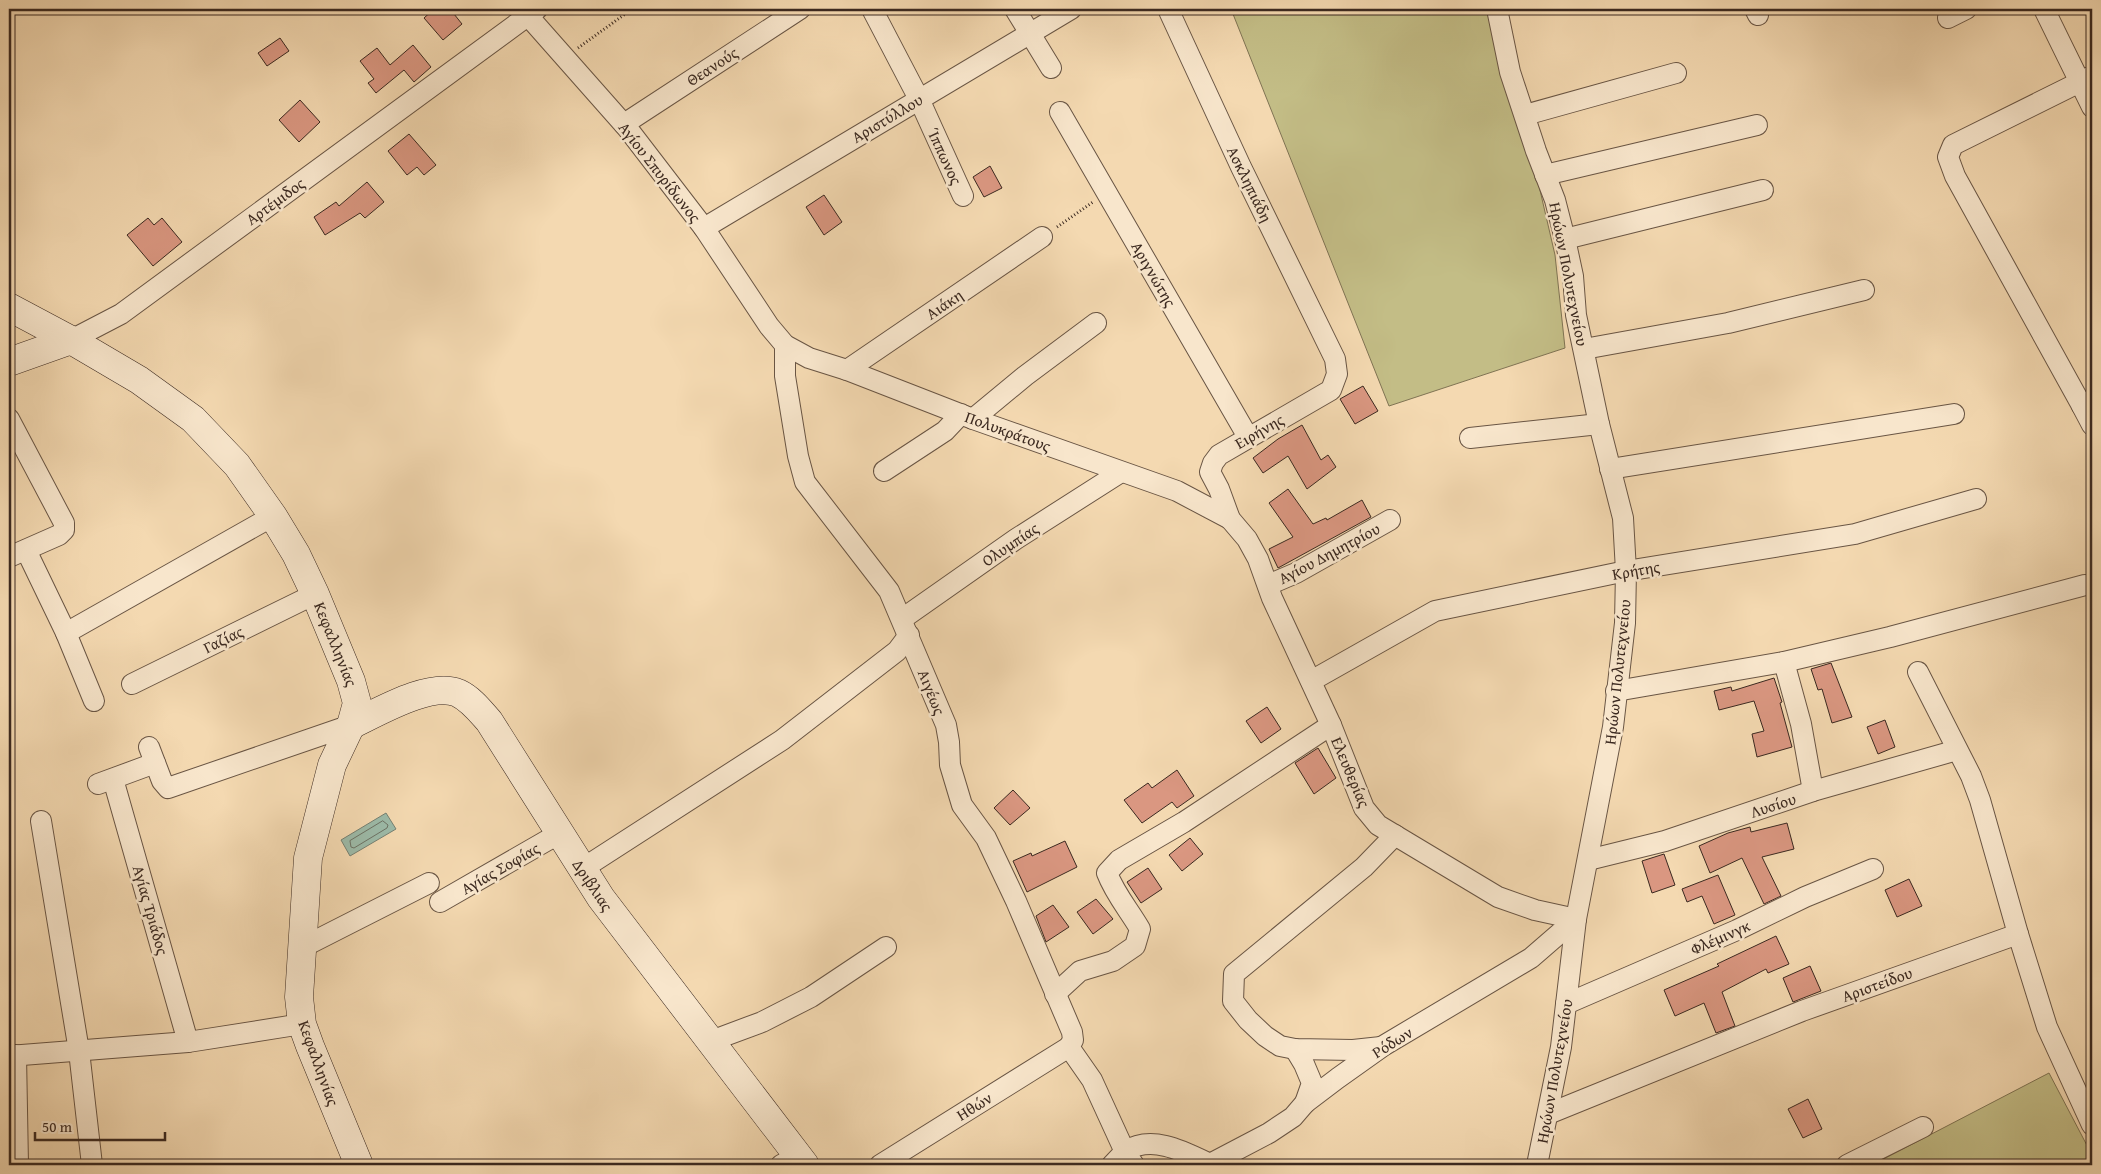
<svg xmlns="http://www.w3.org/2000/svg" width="2101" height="1174" font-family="'Gentium Book Plus',serif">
  <rect width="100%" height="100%" fill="#f4d9b1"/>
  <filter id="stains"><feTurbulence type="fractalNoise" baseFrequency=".004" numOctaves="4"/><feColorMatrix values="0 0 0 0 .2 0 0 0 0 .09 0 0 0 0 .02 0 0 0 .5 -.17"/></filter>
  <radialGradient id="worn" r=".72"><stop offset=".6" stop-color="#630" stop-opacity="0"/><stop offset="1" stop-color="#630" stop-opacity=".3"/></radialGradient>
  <g fill="#c3bd86" stroke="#7f7353">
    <path d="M1231 9H1498L1555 255 1565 348 1389 406Z"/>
    <path d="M2049 1073 2092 1155V1165H1872Z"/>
  </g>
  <path fill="#9cbaa8" stroke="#758072" d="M386 813 396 829 350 856 341 840Z"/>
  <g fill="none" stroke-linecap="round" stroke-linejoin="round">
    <path stroke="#6c7264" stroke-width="1" d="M383 821 388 825 387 828 354 848 351 847 350 841Z"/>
  </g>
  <g fill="#da9781" stroke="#3b2920">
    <path d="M434 9H450L462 24 443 40 424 18Z"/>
    <path d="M280 38 289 51 267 66 258 53Z"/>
    <path d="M413 45 431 67 414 82 404 70 376 93 368 83 374 79 360 61 377 48 390 65Z"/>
    <path d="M300 100 320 122 299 142 279 120Z"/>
    <path d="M409 134 436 165 424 175 417 167 407 175 388 151Z"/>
    <path d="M990 166 1002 188 984 197 973 177Z"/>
    <path d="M367 182 384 202 365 218 360 213 325 235 314 217 336 202 339 206Z"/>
    <path d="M824 195 842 222 824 235 806 207Z"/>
    <path d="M148 218 154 225 162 218 182 242 153 266 127 235Z"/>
    <path d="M1363 386 1378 411 1355 424 1340 399Z"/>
    <path d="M1302 425 1321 460 1328 455 1336 467 1307 489 1288 456 1263 473 1253 458 1278 439Z"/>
    <path d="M1288 489 1313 524 1326 518 1327 520 1362 500 1371 517 1278 568 1269 549 1293 537 1269 503Z"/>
    <path d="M1831 663 1852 717 1832 723 1822 689 1818 690 1811 669Z"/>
    <path d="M1774 678 1782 702 1780 703 1792 747 1757 757 1752 734 1764 731 1754 701 1719 710 1714 691 1731 687 1732 691Z"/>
    <path d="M1267 707 1281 729 1261 743 1246 721Z"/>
    <path d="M1885 720 1895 747 1878 754 1867 727Z"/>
    <path d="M1318 748 1336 778 1314 794 1295 763Z"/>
    <path d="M1177 770 1194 796 1177 808 1172 802 1142 823 1124 800 1148 783 1152 788Z"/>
    <path d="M1013 790 1030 808 1010 825 994 808Z"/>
    <path d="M1787 823 1794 849 1762 857 1781 896 1764 904 1742 858 1710 873 1699 846 1728 833 1750 827 1751 832Z"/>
    <path d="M1190 838 1203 854 1182 871 1169 855Z"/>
    <path d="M1065 841 1077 867 1027 892 1013 861 1031 853 1032 856Z"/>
    <path d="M1664 854 1675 885 1652 893 1642 861Z"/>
    <path d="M1148 868 1162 889 1141 903 1127 882Z"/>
    <path d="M1718 875 1735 915 1714 924 1702 896 1687 902 1682 889Z"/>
    <path d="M1909 879 1922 906 1897 917 1885 890Z"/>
    <path d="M1096 899 1113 919 1093 934 1077 912Z"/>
    <path d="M1053 905 1069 927 1046 942 1036 916Z"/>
    <path d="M1776 936 1789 964 1768 973 1766 969 1722 992 1735 1026 1716 1033 1704 1003 1675 1016 1664 990 1719 966 1717 964Z"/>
    <path d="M1810 966 1821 991 1793 1002 1783 978Z"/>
    <path d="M1808 1099 1822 1129 1803 1138 1788 1109Z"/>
  </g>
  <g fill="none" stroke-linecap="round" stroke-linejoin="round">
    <g stroke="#695544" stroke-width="22">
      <g id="street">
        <path d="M524 9 529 17 628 129 704 228 769 326 785 345 809 358 847 370 973 419 1177 491 1230 519"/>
        <path d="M872 9 919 99 963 196"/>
        <path d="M1015 9 1051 68"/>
        <path d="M1168 9 1241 167 1335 359 1337 374 1331 390 1219 455 1213 463 1210 472 1219 489 1230 519 1247 539 1258 559 1272 598 1331 725 1364 808 1378 825 1498 897 1535 910 1576 919"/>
        <path d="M1497 9 1510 72 1536 151 1555 200 1565 239 1573 276 1576 315 1599 424 1623 518 1626 571 1625 623 1613 727 1576 919 1561 1047 1537 1165"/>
        <path d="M1755 9 1758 15"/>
        <path d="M2044 9 2092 107"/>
        <path d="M1948 18 1966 9"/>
        <path d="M1060 112 1248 437"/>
        <path d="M1525 115 1676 73"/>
        <path d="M624 124 800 9"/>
        <path d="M1545 175 1757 125"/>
        <path d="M704 228 1071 9"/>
        <path d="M1565 239 1763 190"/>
        <path d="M71 340 121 314 537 9"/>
        <path d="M785 345V376L798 456 805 482 889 591 946 725 949 742 950 765 962 805 986 838 1016 901 1072 1032 1073 1040 1069 1047"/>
        <path d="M1584 349 1728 323 1864 290"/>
        <path d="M847 370 1042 237"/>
        <path d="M2092 400 2082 406 2092 425"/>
        <path d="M2082 406 1955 176 1948 157 1953 145 2092 76"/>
        <path d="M9 419 64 523V530L59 535 9 557"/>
        <path d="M973 419 1025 376 1096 323"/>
        <path d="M1470 438 1599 424"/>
        <path d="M1610 469 1954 414"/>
        <path d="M884 471 945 431 961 414"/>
        <path d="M26 550 66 633 94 701"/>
        <path d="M1268 585 1296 573 1390 520"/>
        <path d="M902 619 1016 539 1121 472"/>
        <path d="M66 633 273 516"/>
        <path d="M1784 662 1801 724 1813 791"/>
        <path d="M1918 672 1971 776 1980 800 2018 934"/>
        <path d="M1311 681 1435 611 1626 571 1855 534 1976 499"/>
        <path d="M132 684 315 594"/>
        <path d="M1616 691 1784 662 1890 637 2085 585"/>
        <path d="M149 747 162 781 168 788 351 725"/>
        <path d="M113 779 188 1042"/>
        <path d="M98 784 155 763"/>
        <path d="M41 821 79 1051 92 1165"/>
        <path d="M1588 860 1665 841 1813 791 1957 750"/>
        <path d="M582 869 782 740 897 651 909 635"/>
        <path d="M440 902 560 833"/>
        <path d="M301 948 429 883"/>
        <path d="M1055 994 1080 971 1113 961 1135 946 1140 929C1129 910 1115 894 1107 873L1119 860 1184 822 1331 725"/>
        <path d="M1566 1004 1737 930 1805 897 1873 869"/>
        <path d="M711 1041 762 1022 811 997 886 947"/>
        <path d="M1069 1047 1092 1080 1125 1152 1134 1165"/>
        <path d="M1381 1047 1353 1050 1295 1049 1280 1046 1265 1036 1248 1020 1233 1001 1234 974 1364 867 1395 835"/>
        <path d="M1295 1049 1304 1064 1312 1083 1305 1103"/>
        <path d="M16 1055 18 1165"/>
        <path d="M9 1056 188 1042 302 1024"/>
        <path d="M1548 1114 1802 1011 2018 934 2047 1027 2092 1125"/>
        <path d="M781 1165 797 1156"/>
        <path d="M880 1165 1069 1047"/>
        <path d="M1112 1165C1116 1161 1121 1155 1126 1151 1152 1134 1185 1152 1210 1164"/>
        <path d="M1208 1165 1269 1133 1293 1117 1305 1103 1338 1078 1383 1046 1531 958 1576 919"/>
        <path d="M1847 1165 1923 1127"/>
      </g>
    </g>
    <g stroke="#3b2920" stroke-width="29">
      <g id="secondary">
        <path d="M9 307 71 340 139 380 193 419 237 465 273 516 296 554 315 594 351 681 357 703 351 725 332 765 308 858 299 997 302 1024 310 1046 359 1165"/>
        <path d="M9 362 71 340"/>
        <path d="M351 725C377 713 430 681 458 693 471 699 480 711 489 721L601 898 805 1165"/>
      </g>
    </g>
    <g stroke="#3b2920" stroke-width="3" stroke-dasharray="1 2.5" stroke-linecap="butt">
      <path d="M578 48 632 9"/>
      <path d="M1057 227 1093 202"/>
    </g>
    <use href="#street" stroke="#f8e6cc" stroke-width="20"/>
    <use href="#secondary" stroke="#f8e6cc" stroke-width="28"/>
  </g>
  <g text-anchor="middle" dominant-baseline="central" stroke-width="5" stroke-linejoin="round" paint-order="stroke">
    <g font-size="16" fill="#3b2920" stroke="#f8e6cc">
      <text transform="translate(712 66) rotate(-33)">Θεανούς</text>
      <text transform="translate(887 118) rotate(-31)">Αριστύλλου</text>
      <text transform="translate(945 156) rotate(65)">Ίππωνος</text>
      <text transform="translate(660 172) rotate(52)">Αγίου Σπυρίδωνος</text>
      <text transform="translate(1250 184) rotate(64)">Ασκληπιάδη</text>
      <text transform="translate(275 201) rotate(-36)">Αρτέμιδος</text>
      <text transform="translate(1154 274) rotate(60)">Αριγνώτης</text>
      <text transform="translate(1569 274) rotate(79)">Ηρώων Πολυτεχνείου</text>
      <text transform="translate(944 304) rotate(-34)">Αιάκη</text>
      <text transform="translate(1008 431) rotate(20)">Πολυκράτους</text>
      <text transform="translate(1259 431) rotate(-30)">Ειρήνης</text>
      <text transform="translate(1010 544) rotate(-34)">Ολυμπίας</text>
      <text transform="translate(1329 553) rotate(-28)">Αγίου Δημητρίου</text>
      <text transform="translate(1636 570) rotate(-10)">Κρήτης</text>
      <text transform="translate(223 639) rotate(-26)">Γαζίας</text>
      <text transform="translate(336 644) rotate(68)">Κεφαλληνίας</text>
      <text transform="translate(1617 672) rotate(-84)">Ηρώων Πολυτεχνείου</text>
      <text transform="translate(932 692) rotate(68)">Αιγέως</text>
      <text transform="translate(1351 772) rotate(67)">Ελευθερίας</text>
      <text transform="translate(1773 805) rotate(-18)">Λυσίου</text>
      <text transform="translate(500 868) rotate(-30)">Αγίας Σοφίας</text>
      <text transform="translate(593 885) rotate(56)">Δριβλιας</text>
      <text transform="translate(151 910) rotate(74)">Αγίας Τριάδος</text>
      <text transform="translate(1720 937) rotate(-24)">Φλέμινγκ</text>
      <text transform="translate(1877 984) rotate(-20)">Αριστείδου</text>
      <text transform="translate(1392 1042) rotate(-32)">Ρόδων</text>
      <text transform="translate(319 1063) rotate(70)">Κεφαλληνίας</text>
      <text transform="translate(1554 1071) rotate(-80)">Ηρώων Πολυτεχνείου</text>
      <text transform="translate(974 1106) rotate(-32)">Ηθών</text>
    </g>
  </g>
  <rect width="2101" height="1174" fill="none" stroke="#f4d9b1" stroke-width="30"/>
  <rect x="10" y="10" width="2081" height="1154" fill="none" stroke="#3b2920" stroke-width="2.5"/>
  <rect x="15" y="15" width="2071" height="1144" fill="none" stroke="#3b2920"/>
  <path d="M35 1132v8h130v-8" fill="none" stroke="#3b2920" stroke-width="2.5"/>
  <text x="42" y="1132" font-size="15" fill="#3b2920" stroke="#f8e6cc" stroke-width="4" paint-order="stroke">50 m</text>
  <rect width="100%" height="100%" filter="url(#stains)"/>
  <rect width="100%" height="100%" fill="url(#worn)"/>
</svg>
